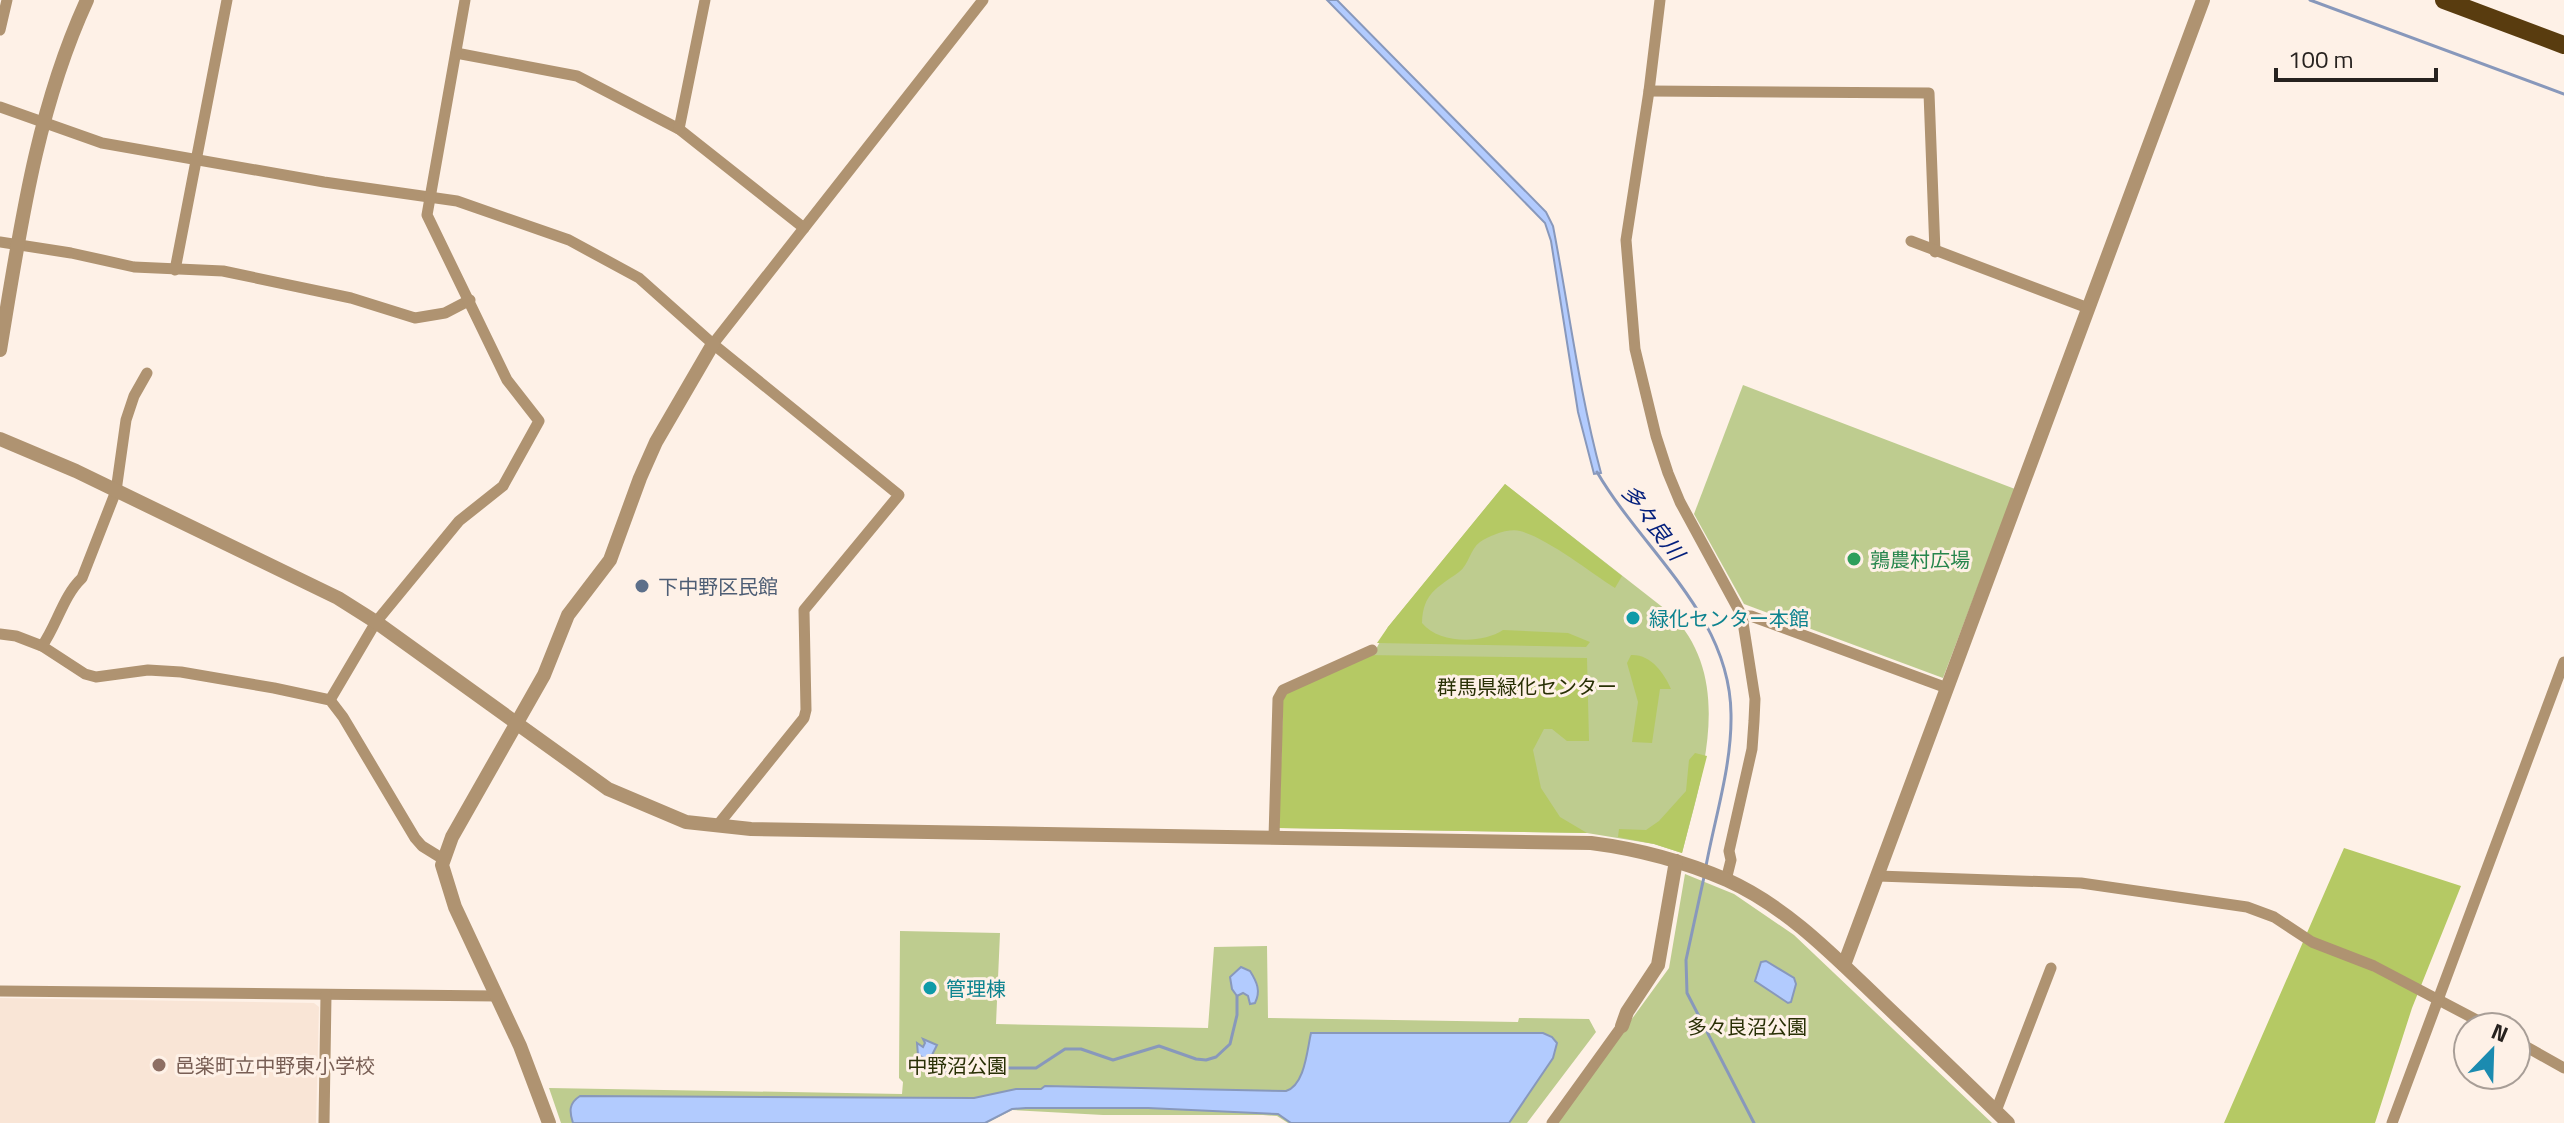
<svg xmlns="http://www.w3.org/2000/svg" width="2564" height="1123" font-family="'Titillium Web','Noto Sans JP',sans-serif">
  <rect width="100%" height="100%" fill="#fef1e7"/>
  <path fill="#f9e5d6" d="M0 998 314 1003 319 1007 316 1123H0Z"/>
  <g fill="#becc8f">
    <path d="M1743 385 2015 489 1943 678 1744 604 1694 514Z"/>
    <path d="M1505 484 1670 613C1736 679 1702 775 1682 853L1654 844 1587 833 1279 828 1388 627Z"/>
    <path d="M1685 874 1734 894 1794 935 1992 1123H1556L1669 968Z"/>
    <path d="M900 931 1000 933 996 1024 1208 1028 1214 947 1267 946 1268 1018 1518 1022 1519 1018 1589 1019 1596 1032 1527 1123H1288L1277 1116 1263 1115H1103L1012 1110 987 1123H561L549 1088 902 1094 903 1082 899 1078Z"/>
  </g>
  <g fill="#b5c964">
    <path d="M1505 484 1622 576 1615 588C1590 572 1547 538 1520 531 1508 528 1489 536 1480 542 1470 549 1469 565 1459 572 1437 588 1423 593 1422 623 1439 644 1482 644 1503 630L1568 633 1590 642 1586 647 1377 643 1388 627Z"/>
    <path d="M1365 655 1587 658 1589 741H1567L1552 729H1544L1533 750 1541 788 1560 817 1587 833 1279 828 1283 700 1286 694Z"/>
    <path d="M1631 655C1651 654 1664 673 1671 689H1660L1652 743 1632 742 1638 702 1627 663Z"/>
    <path d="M1695 753 1707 756 1682 853 1654 844 1618 837 1619 829 1646 830 1659 821 1686 791 1689 760Z"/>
    <path d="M2344 848 2461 886 2412 1008 2375 1123H2224Z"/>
  </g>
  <g fill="#b2cbfe" stroke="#8898bb" stroke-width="2">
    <path d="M1327 0H1337L1546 212 1553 226C1569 308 1579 392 1601 473L1594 474 1578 412 1551 241 1545 223Z"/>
    <path d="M1766 961 1794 978 1796 984 1791 1002 1788 1003 1755 981 1761 962Z"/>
    <path d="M1241 967 1250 971C1257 982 1261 991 1255 1003L1250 1004 1248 996 1243 993 1237 996 1232 989 1230 977Z"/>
    <path d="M1311 1033H1543L1552 1037 1557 1043 1553 1058 1509 1123H1291L1278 1114 1148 1108H1026L1012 1109 985 1123H573C569 1111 569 1103 580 1096L974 1098 1016 1089H1041L1045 1086 1286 1091C1305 1085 1307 1050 1311 1033Z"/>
    <path d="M923 1039 937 1045 932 1055 937 1065 918 1055 917 1043 923 1047 925 1043Z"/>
  </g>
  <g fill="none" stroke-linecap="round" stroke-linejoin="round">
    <g stroke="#8898bb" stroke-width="3">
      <path d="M2310 0 2564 94"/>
      <path d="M1597 472C1643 551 1730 615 1731 714 1732 765 1715 817 1706 866"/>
      <path d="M1704 877 1686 960 1687 993 1754 1123"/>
      <path d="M936 1064 944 1072 969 1074 991 1068H1036L1065 1049H1081L1113 1060 1159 1046 1196 1059 1206 1060 1216 1057 1230 1044 1237 1015V996"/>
    </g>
    <g stroke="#af9371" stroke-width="11">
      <path d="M1660 0 1649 91 1626 240 1635 349 1656 436 1668 473 1680 502 1742 616 1755 699 1754 721 1752 749 1729 851 1731 860 1726 880"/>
      <path d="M0 30 7 0"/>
      <path d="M456 53 577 76 679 129 804 228"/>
      <path d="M1649 91 1929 93 1935 252"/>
      <path d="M0 107 102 143 324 182 457 201 569 240 639 278 713 344 899 495 804 610 806 710 804 718 717 826"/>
      <path d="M679 129 705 0"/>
      <path d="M1911 241 2088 308"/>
      <path d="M0 242 71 253 134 267 223 271 351 298 415 318 445 313 470 300"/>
      <path d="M175 270 227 0"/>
      <path d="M713 344 983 0"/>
      <path d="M1742 616H1751L1947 688"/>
      <path d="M0 634 16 636 42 646 85 674 96 677 148 670 181 672 274 688 330 700 343 717 415 838 422 846 443 859"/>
      <path d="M42 646C57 625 63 596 82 578L116 491 126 420 134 396 147 373"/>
      <path d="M330 700 376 622 459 521 503 486 539 421 507 380 427 215 465 0"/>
      <path d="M1274 837 1278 699 1283 690 1372 650"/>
      <path d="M1878 876 2081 883 2247 907 2274 917 2312 942 2374 966 2490 1027"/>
      <path d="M0 991 497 996"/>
      <path d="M2516 1041 2564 1068"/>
      <path d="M1996 1111 2051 968"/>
      <path d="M324 1123 326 995"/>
      <path d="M1552 1123 1622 1026"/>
      <path d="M2392 1123 2564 662"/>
    </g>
    <g stroke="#af9371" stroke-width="14">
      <path d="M0 350C20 230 36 111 87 0"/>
      <path d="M0 439 76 471 338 598 376 622 608 789 686 822 751 829 1591 843C1638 849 1683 861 1727 880 1787 907 1834 956 1880 1000 1923 1041 1966 1082 2008 1123"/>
      <path d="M1844 965 2203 0"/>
      <path d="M1622 1026 1627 1012 1658 965 1676 861"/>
      <path d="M549 1123 520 1046 455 907 442 865 452 837 544 675 568 615 610 560 640 478 656 442 713 344"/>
    </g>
    <path stroke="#593c0f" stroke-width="18" d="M2444 0 2564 45"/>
  </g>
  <circle fill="#2e9e5b" stroke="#fef1e7" stroke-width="3" cx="1854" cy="559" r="8"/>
  <circle fill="#5c6f8a" stroke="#fef1e7" stroke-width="3" cx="642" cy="586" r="8"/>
  <g fill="#0f9aa8" stroke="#fef1e7" stroke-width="3">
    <circle cx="1633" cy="618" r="8"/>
    <circle cx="930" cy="988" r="8"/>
  </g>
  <circle fill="#8d6e63" stroke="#fef1e7" stroke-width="3" cx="159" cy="1065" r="8"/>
  <g text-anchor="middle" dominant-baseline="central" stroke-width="6" stroke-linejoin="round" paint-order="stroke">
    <g font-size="20" fill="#27864d" stroke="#fef1e7" text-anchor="start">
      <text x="1870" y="559">鶉農村広場</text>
    </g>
    <g font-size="20" fill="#4e5e75" stroke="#fef1e7" text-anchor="start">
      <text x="658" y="586">下中野区民館</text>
    </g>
    <g font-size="20" fill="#0d838f" stroke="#fef1e7" text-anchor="start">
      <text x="1649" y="618">緑化センター本館</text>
      <text x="946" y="988">管理棟</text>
    </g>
    <g font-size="20" fill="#293005" stroke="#fef1e7">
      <text x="1527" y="686">群馬県緑化センター</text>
      <text x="1747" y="1026">多々良沼公園</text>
      <text x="957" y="1065">中野沼公園</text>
    </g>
    <g font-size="20" fill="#785e54" stroke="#fef1e7" text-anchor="start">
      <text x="175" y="1065">邑楽町立中野東小学校</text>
    </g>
    <g font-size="22" font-style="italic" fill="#031f7c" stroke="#fef1e7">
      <text transform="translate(1653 522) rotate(53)">多々良川</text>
    </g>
  </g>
  <g transform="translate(2492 1051) rotate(23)"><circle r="38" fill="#fef1e7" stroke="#a89e97" stroke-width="2"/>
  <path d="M0-6L14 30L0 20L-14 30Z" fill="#1b8bb0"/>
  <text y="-12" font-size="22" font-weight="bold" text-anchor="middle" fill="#27221f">N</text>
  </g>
  <path d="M2276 68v12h160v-12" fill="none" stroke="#27221f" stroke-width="4"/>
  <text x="2288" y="68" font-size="24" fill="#27221f" stroke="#fef1e7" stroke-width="6" paint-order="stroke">100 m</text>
</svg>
